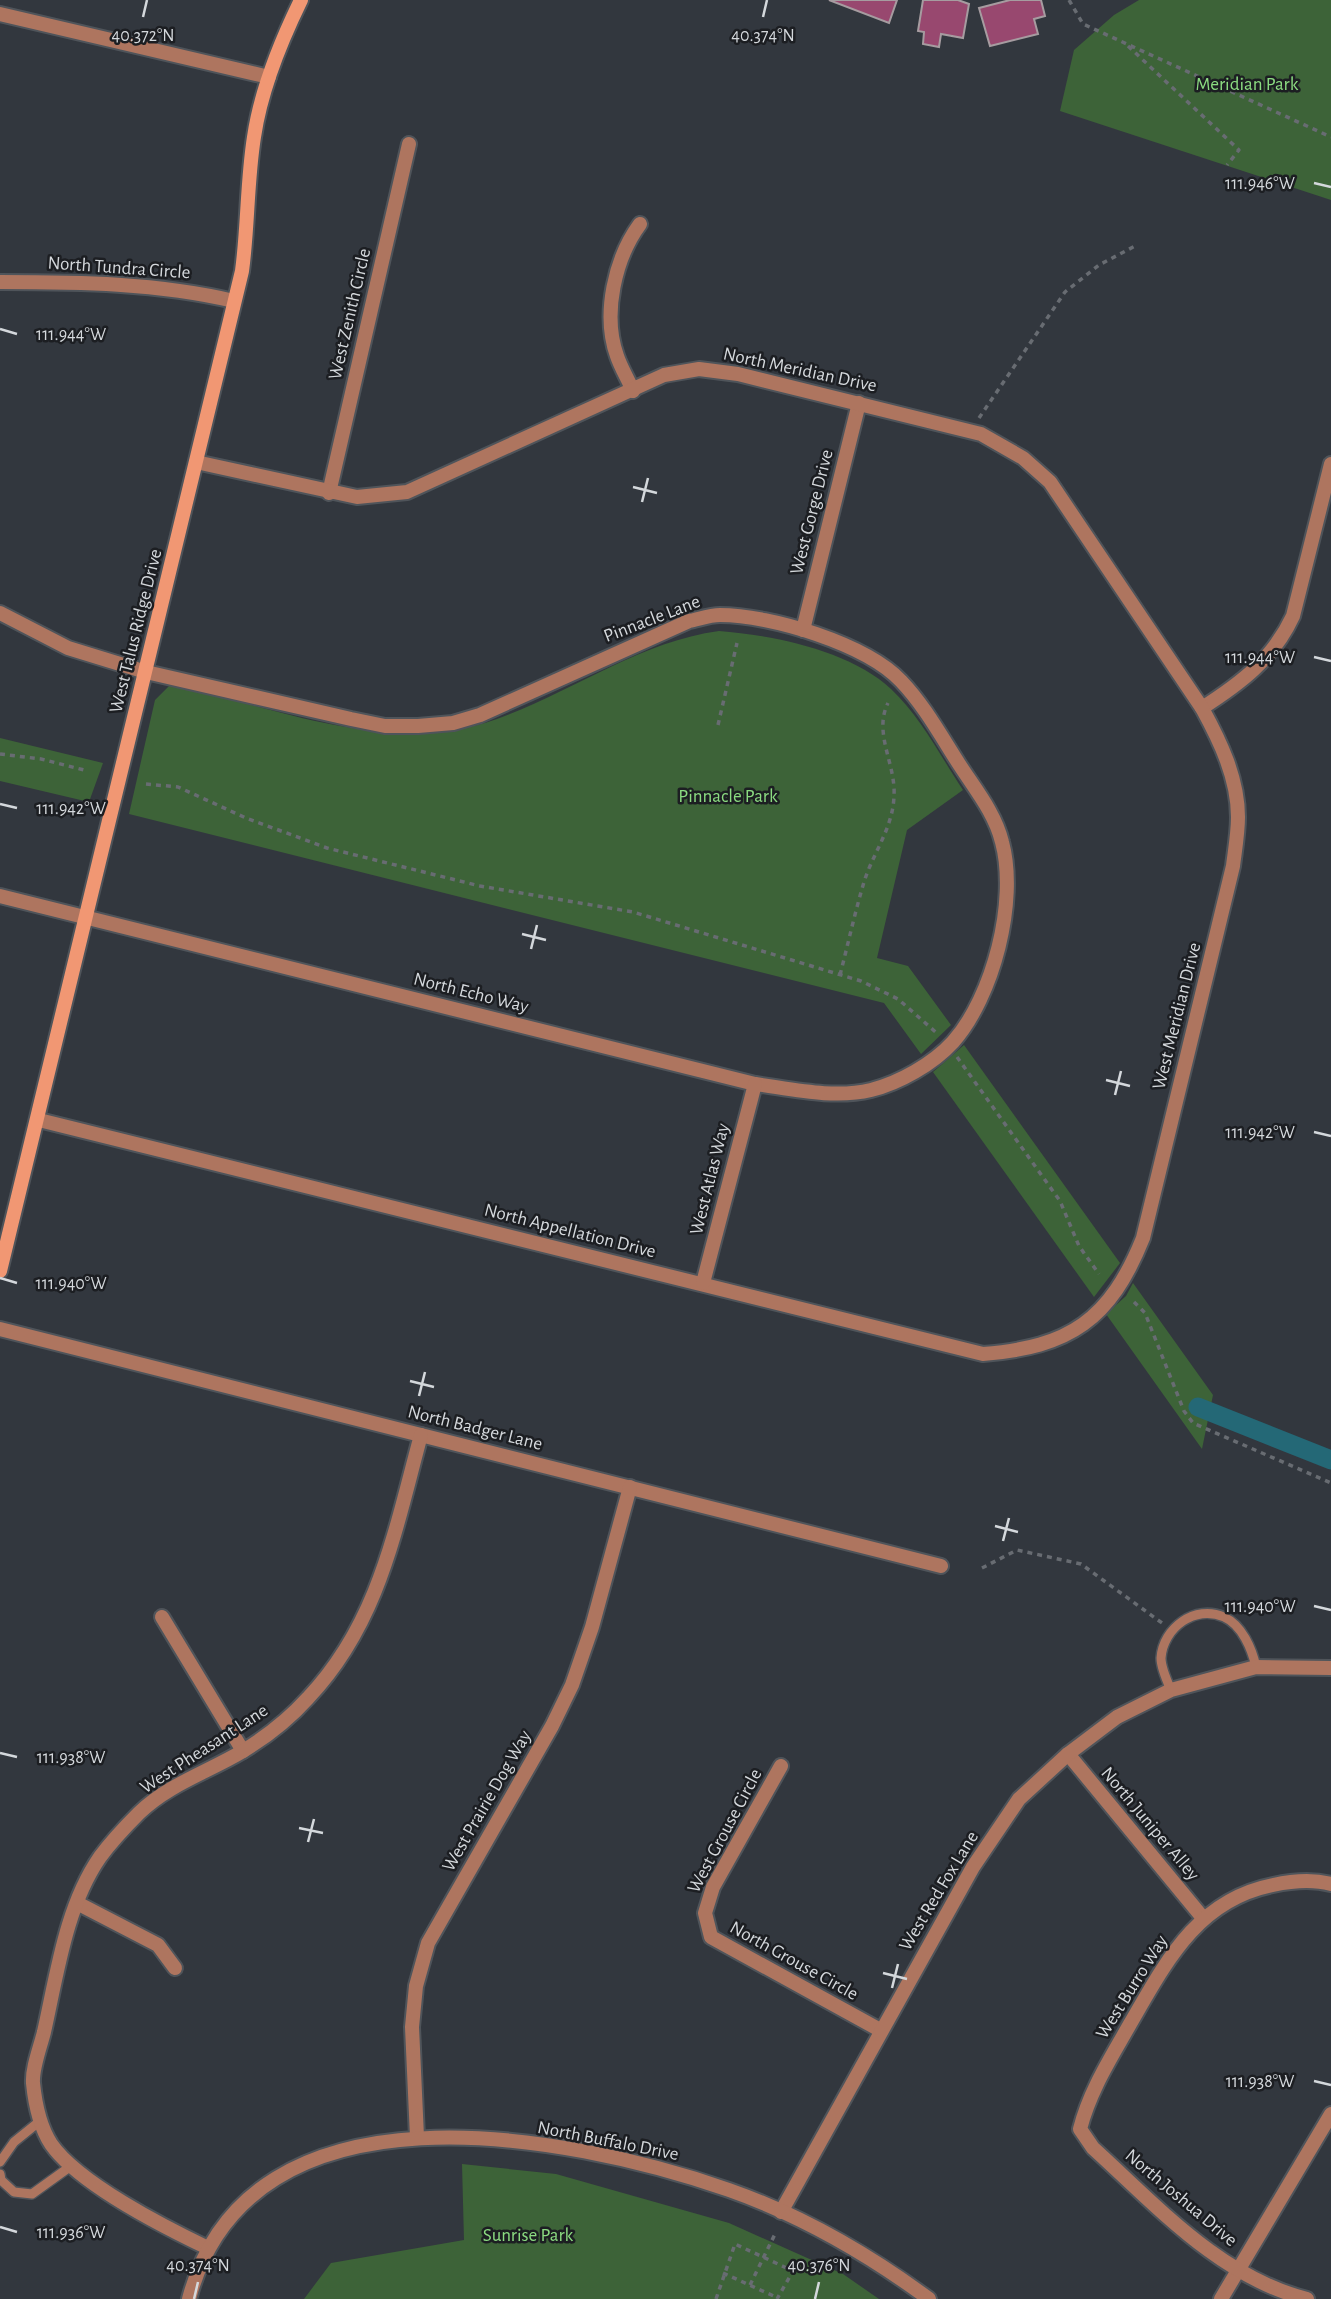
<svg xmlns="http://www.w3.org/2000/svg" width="1331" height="2299" font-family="'Alegreya Sans',sans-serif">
  <rect width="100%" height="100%" fill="#32373e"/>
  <g fill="#3d6338">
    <path d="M1139 0H1331V200L1060 111 1074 50 1114 15Z"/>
    <path d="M719 631C773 635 851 651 891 689 920 716 941 757 963 790L907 830 877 958 908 966 951 1025 921 1054 884 1003 129 814 155 700 169 686H181C283 711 393 756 497 719 572 692 639 642 719 631Z"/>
    <path d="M0 738 103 763 89 802 0 781Z"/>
    <path d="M964 1045 1120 1263 1094 1297 933 1072Z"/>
    <path d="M1133 1283 1213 1395 1202 1449 1106 1314 1126 1296Z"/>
    <path d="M462 2164 556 2174 729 2223 843 2274 879 2299H304L331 2263 464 2240Z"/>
  </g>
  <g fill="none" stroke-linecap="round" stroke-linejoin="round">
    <path stroke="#246876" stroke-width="19" d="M1198 1407 1331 1460"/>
  </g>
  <g fill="#98486f" stroke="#a69ca0" stroke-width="2">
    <path d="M829 0H897L889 23Z"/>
    <path d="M923 0H958L969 4 963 38 941 34 939 47 923 44 924 32 918 31Z"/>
    <path d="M1010 0H1041L1045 16 1034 19 1038 34 990 46 979 8Z"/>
  </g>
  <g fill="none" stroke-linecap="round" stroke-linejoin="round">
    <g stroke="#4f545a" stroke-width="12">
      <g id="lane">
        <path d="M1171 1690C1167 1681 1161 1668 1161 1658 1163 1628 1195 1604 1224 1617 1242 1625 1252 1649 1256 1667"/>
        <path d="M0 2162 14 2142 40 2121"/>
        <path d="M0 2174 1 2180 14 2192 32 2194 71 2166"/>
      </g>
    </g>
    <g stroke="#4f545a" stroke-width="18">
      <g id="street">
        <path d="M0 14 269 77"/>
        <path d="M0 282C79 282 157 283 234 301"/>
        <path d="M633 391C628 379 621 368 617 356 602 314 615 258 640 224"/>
        <path d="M329 493 409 144"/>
        <path d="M0 613 68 648 146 672 351 719 385 726H418L453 723 480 715 689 621C699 619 710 615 720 615 771 615 866 644 901 681 924 705 941 736 959 764 975 789 995 813 1002 842 1018 901 993 997 953 1042 933 1064 899 1083 871 1090 834 1099 792 1089 755 1084L0 896"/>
        <path d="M803 630 859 403"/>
        <path d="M1202 708C1241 683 1273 659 1293 616L1331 464"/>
        <path d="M39 1120 983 1354C1070 1347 1110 1320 1143 1238L1233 866C1235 850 1238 833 1238 817 1238 778 1220 741 1202 708L1050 482 1023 458 981 434 738 374 699 369 664 375 407 492 357 497 196 462"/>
        <path d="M703 1283 755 1084"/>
        <path d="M0 1329 941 1566"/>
        <path d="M162 1617 243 1751"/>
        <path d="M1068 1754 1203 1918"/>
        <path d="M781 1766 713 1887 705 1913 711 1937 880 2030"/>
        <path d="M77 1903 158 1945 175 1968"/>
        <path d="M417 2137 412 2027 416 1986 428 1943 552 1726 572 1685 592 1627 630 1487"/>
        <path d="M781 2212 973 1867 1019 1799 1068 1754 1117 1717 1171 1690 1256 1667 1331 1668"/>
        <path d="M208 2248C164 2227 78 2183 51 2144 40 2127 35 2103 33 2083 32 2068 40 2048 44 2032 57 1974 66 1906 100 1857 111 1842 126 1826 139 1813 169 1784 208 1772 243 1751 266 1737 290 1718 308 1698 379 1623 395 1530 421 1435"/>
        <path d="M189 2299C249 2072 567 2134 729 2190 800 2215 868 2254 929 2299"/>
        <path d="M1221 2299 1331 2114"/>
        <path d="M1307 2299C1220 2277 1157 2206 1093 2148L1080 2129C1090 2090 1111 2058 1130 2024 1166 1962 1197 1900 1273 1885 1292 1881 1312 1879 1331 1884"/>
      </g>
    </g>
    <g stroke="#4f545a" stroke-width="18">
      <path id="secondary" d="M0 1271 242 271C248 227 247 181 254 137 261 89 280 43 301 0"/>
    </g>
    <g stroke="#686c72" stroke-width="3.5" stroke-dasharray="5 5" stroke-linecap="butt">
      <path d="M1069 0 1083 24 1331 137"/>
      <path d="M1128 46 1239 150 1227 165"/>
      <path d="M979 418 1065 292 1099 265 1137 245"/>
      <path d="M718 725 737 643"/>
      <path d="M0 754 41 759 88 771"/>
      <path d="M146 784 178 787 246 818 327 848 480 886 633 912 861 981 898 999 939 1035"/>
      <path d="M840 975C848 944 855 912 864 882 873 853 893 828 894 796 896 764 873 733 888 703"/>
      <path d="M957 1057 1060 1201 1079 1246 1099 1274"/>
      <path d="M1134 1302 1145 1313 1184 1411 1193 1423 1331 1483"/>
      <path d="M982 1568 1017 1550 1081 1564 1162 1623"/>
      <path d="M723 2273 778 2298"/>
      <path d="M750 2285 776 2232"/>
      <path d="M716 2299 735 2244 793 2271 777 2299"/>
    </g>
    <use href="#lane" stroke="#ae755f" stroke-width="9"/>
    <use href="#street" stroke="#ae755f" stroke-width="14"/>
    <use href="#secondary" stroke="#f19773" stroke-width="14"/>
  </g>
  <path fill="none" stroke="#d4d8dc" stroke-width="2.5" d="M143 17 147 0M763 17 767 0M1314 183 1331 187M0 329 17 334M633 487 657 493M642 502 648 478M1314 657 1331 661M0 804 17 808M522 934 546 940M531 949 537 925M1106 1080 1130 1086M1115 1095 1121 1071M1314 1132 1331 1136M0 1278 17 1283M410 1381 434 1387M419 1396 425 1372M995 1526 1018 1532M1003 1541 1009 1518M1314 1606 1331 1610M0 1753 17 1757M299 1828 323 1833M308 1842 314 1819M883 1973 907 1979M892 1988 898 1964M1314 2081 1331 2085M0 2227 17 2232M194 2299 198 2282M815 2299 819 2282"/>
  <g text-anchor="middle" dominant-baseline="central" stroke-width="5" stroke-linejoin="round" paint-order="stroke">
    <g font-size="19" fill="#8bdb81" stroke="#1c1e22">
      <text x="1247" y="84">Meridian Park</text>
      <text x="728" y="796">Pinnacle Park</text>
      <text x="528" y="2235">Sunrise Park</text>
    </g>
    <g font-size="19" fill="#d4d8dc" stroke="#1c1e22">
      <text transform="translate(119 268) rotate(4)">North Tundra Circle</text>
      <text transform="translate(350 314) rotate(-77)">West Zenith Circle</text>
      <text transform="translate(800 370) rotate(12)">North Meridian Drive</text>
      <text transform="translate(812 512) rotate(-76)">West Gorge Drive</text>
      <text transform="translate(652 619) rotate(-21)">Pinnacle Lane</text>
      <text transform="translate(136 631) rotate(-76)">West Talus Ridge Drive</text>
      <text transform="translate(471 993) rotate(14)">North Echo Way</text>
      <text transform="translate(1177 1016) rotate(-76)">West Meridian Drive</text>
      <text transform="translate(710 1179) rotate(-76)">West Atlas Way</text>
      <text transform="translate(570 1231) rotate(14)">North Appellation Drive</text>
      <text transform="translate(475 1428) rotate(14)">North Badger Lane</text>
      <text transform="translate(204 1749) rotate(-33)">West Pheasant Lane</text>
      <text transform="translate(487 1801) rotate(-60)">West Prairie Dog Way</text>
      <text transform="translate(1150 1824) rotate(50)">North Juniper Alley</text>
      <text transform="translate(725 1831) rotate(-62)">West Grouse Circle</text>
      <text transform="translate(939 1891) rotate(-59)">West Red Fox Lane</text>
      <text transform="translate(794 1961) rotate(29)">North Grouse Circle</text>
      <text transform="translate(1132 1987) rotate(-58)">West Burro Way</text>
      <text transform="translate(608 2141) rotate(11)">North Buffalo Drive</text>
      <text transform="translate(1181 2198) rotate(40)">North Joshua Drive</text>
    </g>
  </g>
  <g font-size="18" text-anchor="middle" fill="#d4d8dc" stroke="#1c1e22" stroke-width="5" stroke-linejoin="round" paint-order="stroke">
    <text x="143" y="41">40.372°N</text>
    <text x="763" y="41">40.374°N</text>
    <text x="1260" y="189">111.946°W</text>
    <text x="71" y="340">111.944°W</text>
    <text x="1260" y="663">111.944°W</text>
    <text x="71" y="814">111.942°W</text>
    <text x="1260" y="1138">111.942°W</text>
    <text x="71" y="1289">111.940°W</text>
    <text x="1260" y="1612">111.940°W</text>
    <text x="71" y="1763">111.938°W</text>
    <text x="1260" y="2087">111.938°W</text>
    <text x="71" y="2238">111.936°W</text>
    <text x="198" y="2271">40.374°N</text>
    <text x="819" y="2271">40.376°N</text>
  </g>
</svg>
